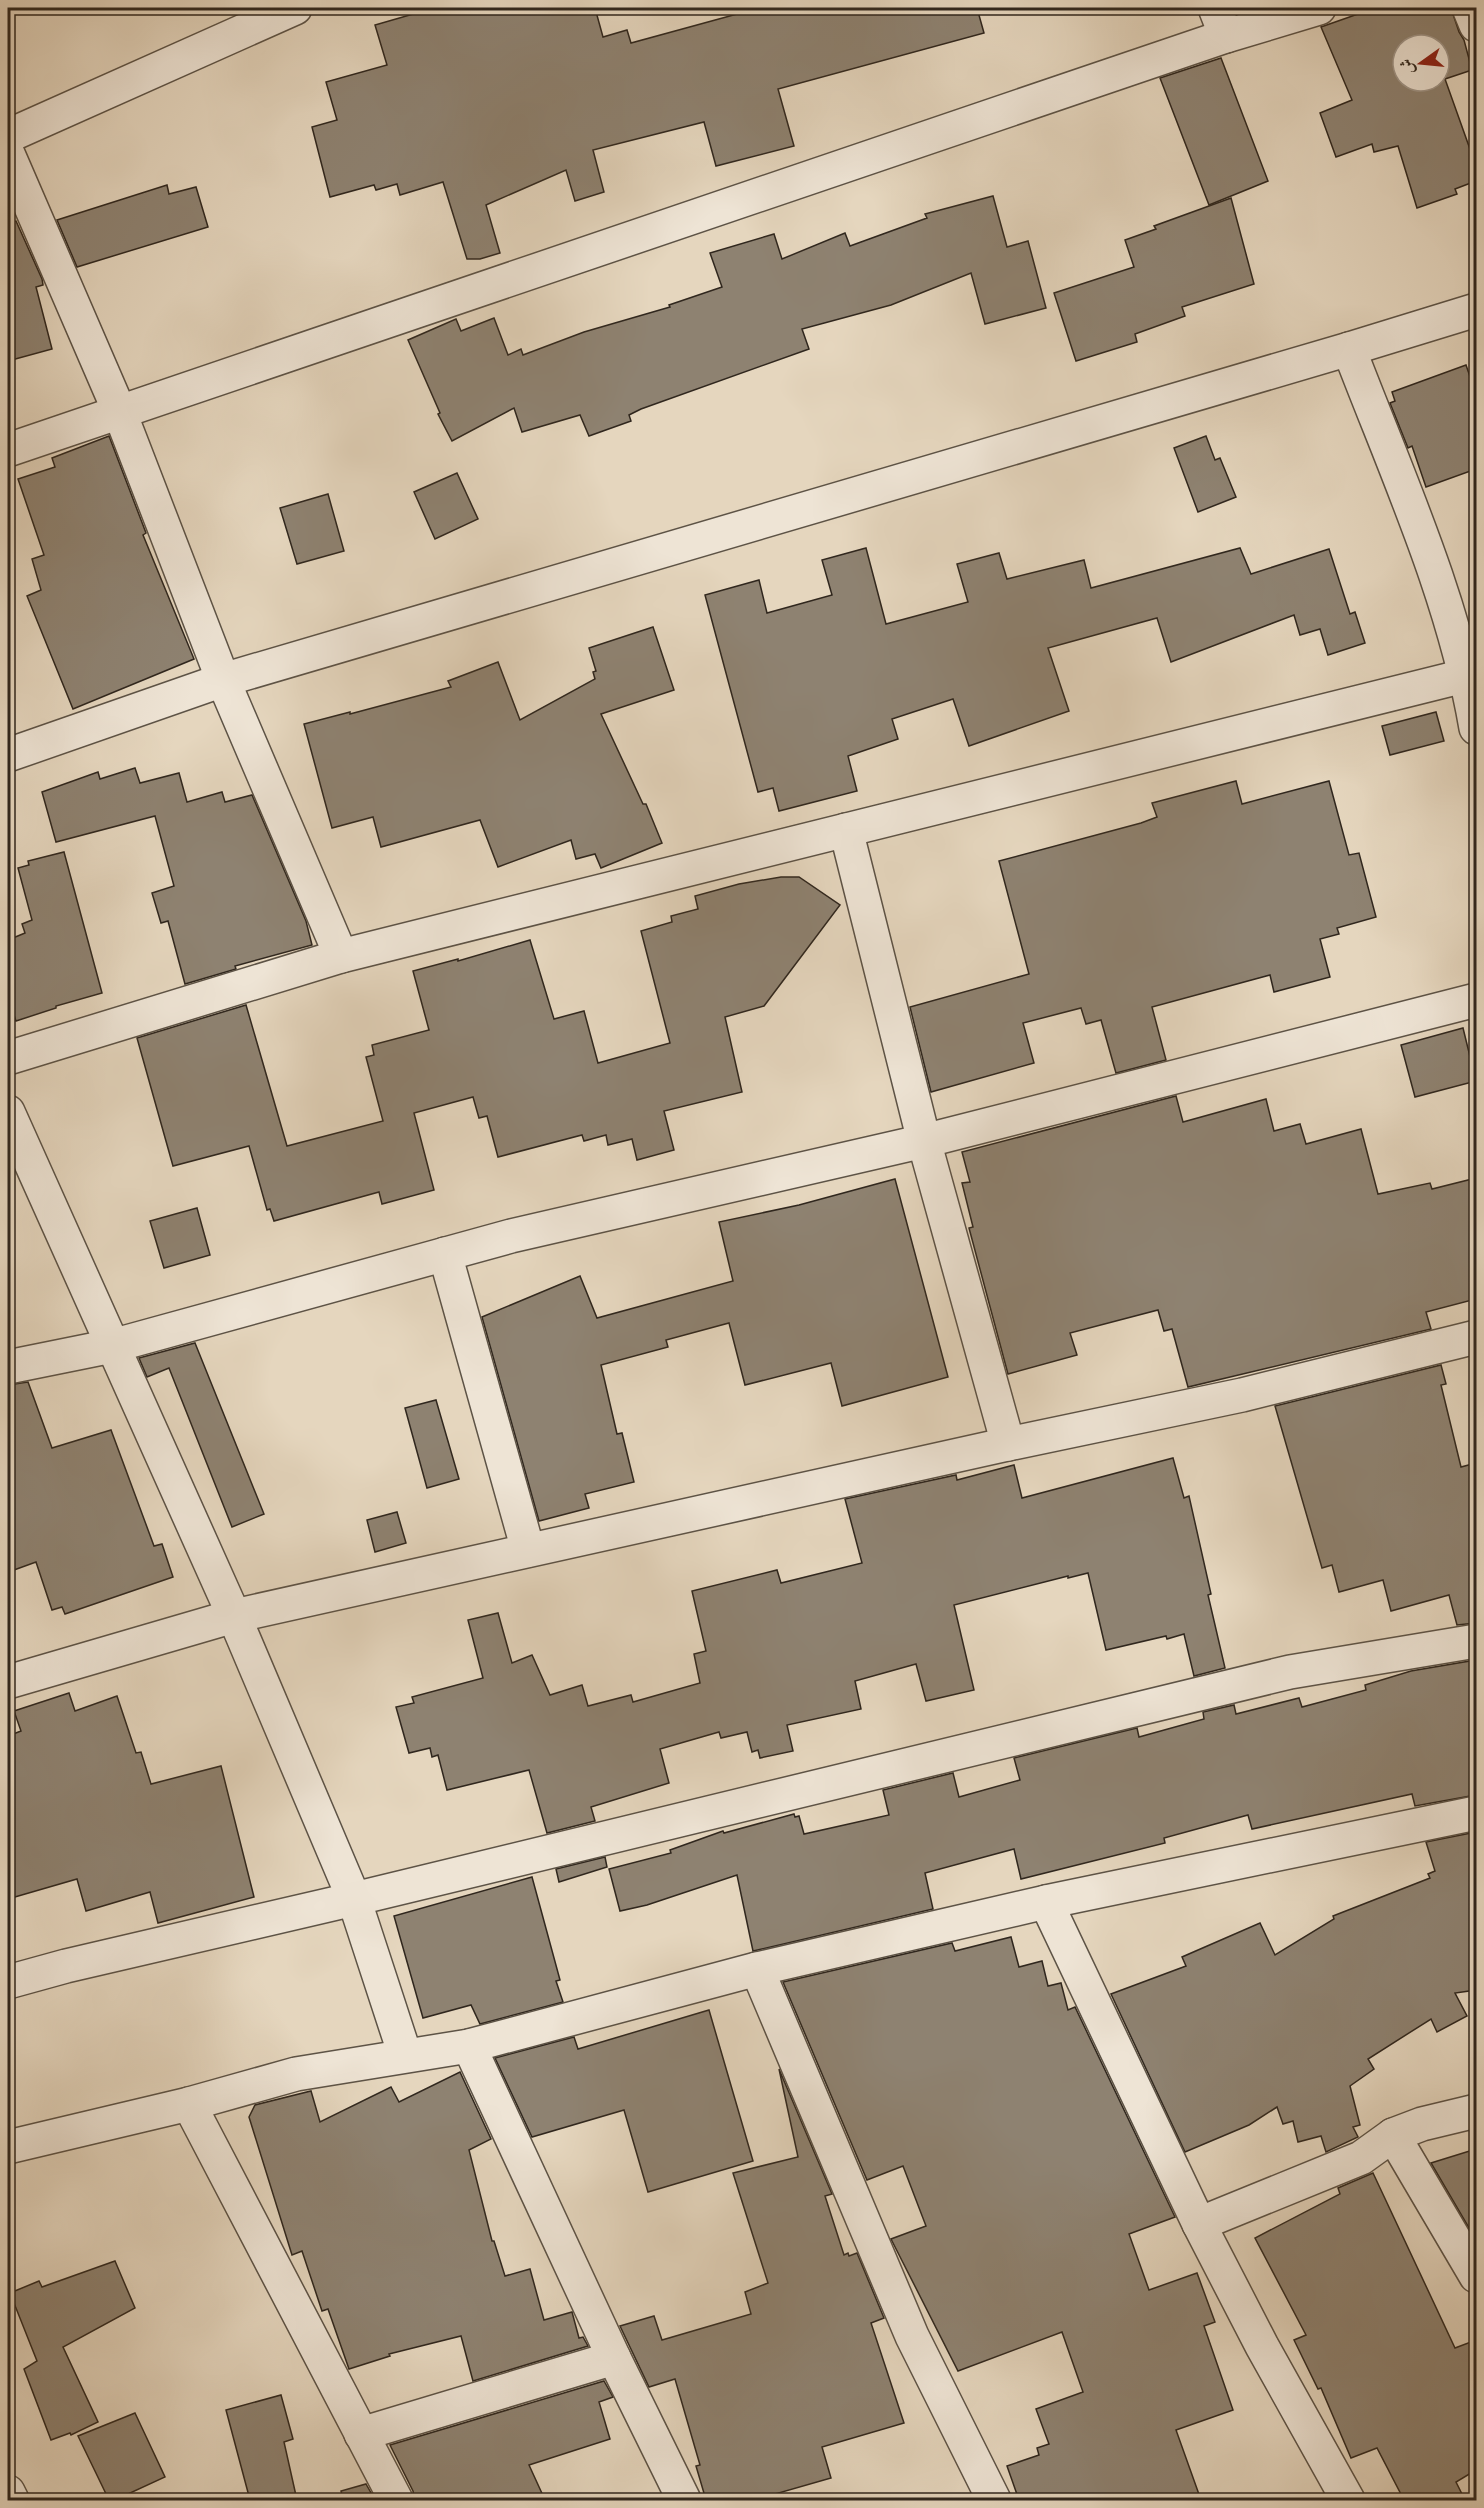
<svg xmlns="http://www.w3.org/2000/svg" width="1484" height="2508" font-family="'Libre Bodoni',Amiri,serif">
  <rect width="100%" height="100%" fill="#e5d6be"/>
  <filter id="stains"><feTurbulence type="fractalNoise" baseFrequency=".00333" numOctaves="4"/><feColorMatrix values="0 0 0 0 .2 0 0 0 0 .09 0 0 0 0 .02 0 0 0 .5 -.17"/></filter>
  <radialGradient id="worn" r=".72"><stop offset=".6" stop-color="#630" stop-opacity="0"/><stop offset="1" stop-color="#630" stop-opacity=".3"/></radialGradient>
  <g fill="#8e8271" stroke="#30271e" stroke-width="1.5" fill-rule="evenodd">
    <path d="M434 8H595L603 37 627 30 631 43 759 8H977L984 33 778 89 794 146 716 166 704 122 593 150 604 192 575 201 566 170 486 205 500 253 480 259H467L443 182 400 195 397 184 376 190 374 185 330 197 312 127 337 120 326 82 387 65 375 25Z"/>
    <path d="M1375 8H1451L1459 32 1464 40 1472 70 1445 79 1476 166V181L1455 189 1457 194 1417 208 1398 146 1374 152 1372 144 1336 157 1320 113 1352 100 1321 27ZM1403 45H1439V81H1403Z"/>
    <path d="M1221 58 1268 181 1209 205 1160 78Z"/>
    <path d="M167 185 169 194 196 187 208 227 77 267 57 220Z"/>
    <path d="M993 196 1007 247 1028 241 1046 308 985 324 971 273 891 305 802 329 809 349 641 409 629 415 631 421 589 436 580 415 522 432 514 408 452 441 438 414 440 413 408 340 456 319 461 331 494 318 508 355 521 349 523 355 584 332 670 307 669 305 722 287 710 253 774 234 782 259 845 233 850 246 927 218 925 214Z"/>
    <path d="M1231 198 1254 284 1182 307 1185 316 1135 334 1137 342 1076 361 1054 293 1134 267 1125 240 1156 229 1154 226Z"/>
    <path d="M16 221 42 279 43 285 36 287 52 349 8 361V222Z"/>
    <path d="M1466 365 1476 394V469L1426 487 1412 446 1408 448 1390 403 1395 401 1392 392Z"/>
    <path d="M109 436 146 533 143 535 194 659 73 709 27 596 41 590 32 559 44 555 18 479 55 467 52 458Z"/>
    <path d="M1206 436 1215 460 1220 458 1236 497 1198 512 1174 448Z"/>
    <path d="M457 473 478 519 435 539 414 492Z"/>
    <path d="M328 494 344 551 297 564 280 508Z"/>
    <path d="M866 548 886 624 968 602 957 564 999 553 1007 579 1084 560 1091 588 1240 548 1251 574 1329 549 1350 614 1355 612 1365 643 1328 655 1320 629 1300 635 1294 615 1171 662 1157 618 1048 648 1069 711 969 746 953 699 892 719 898 739 848 756 857 791 779 811 773 788 758 792 705 595 759 580 767 613 832 595 822 560Z"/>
    <path d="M653 627 674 690 601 714 643 804H646L662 843 601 868 595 854 576 859 571 840 498 867 480 820 381 847 373 817 332 828 304 724 350 712V714L451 687 448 681 498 662 520 720 595 679 593 672 596 671 589 648Z"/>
    <path d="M1436 712 1444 741 1390 755 1382 726Z"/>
    <path d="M135 768 140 783 179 773 187 802 222 792 225 802 252 795 306 921 312 945 235 966 236 969 185 984 168 921 161 923 152 893 174 886 155 816 56 842 42 792 98 772 100 779Z"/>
    <path d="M1236 781 1242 804 1329 781 1349 855 1359 853 1376 917 1337 928 1339 934 1320 939 1330 977 1274 992 1270 975 1152 1007 1166 1060 1116 1073 1101 1020 1086 1024 1081 1008 1023 1023 1034 1063 931 1092 910 1007 1029 974 999 861 1141 823 1157 817 1152 803Z"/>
    <path d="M64 852 102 993 56 1006V1008L16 1021 8 997V940L25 933 22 924 32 920 18 868 29 865 28 861Z"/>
    <path d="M781 877H799L840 905 764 1006 725 1017 742 1092 664 1111 674 1150 637 1160 632 1139 608 1145 606 1135 584 1141 582 1135 498 1157 487 1116 479 1118 473 1097 414 1113 434 1190 382 1204 379 1192 274 1221 270 1209 267 1210 249 1146 173 1166 137 1038 246 1005 287 1146 383 1121 366 1057 374 1055 372 1045 429 1030 413 971 458 959V961L530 940 554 1019 584 1011 598 1063 670 1043 641 931 672 922 671 916 698 909 695 896 739 884Z"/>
    <path d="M1463 1028 1476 1081 1415 1097 1401 1045Z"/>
    <path d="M1176 1096 1183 1122 1266 1099 1274 1131 1300 1124 1306 1144 1361 1129 1378 1194 1430 1183 1432 1189 1476 1178V1299L1426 1312 1431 1329 1188 1387 1172 1329 1164 1331 1158 1310 1070 1333 1077 1355 1008 1374 969 1228 973 1227 962 1183 970 1182 962 1152Z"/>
    <path d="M895 1179 948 1377 842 1406 831 1363 745 1385 729 1323 666 1340 668 1347 601 1365 617 1434 622 1433 634 1482 585 1494 589 1508 539 1521 482 1317 580 1276 597 1318 733 1281 719 1222 799 1205Z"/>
    <path d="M197 1208 210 1255 164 1268 150 1221Z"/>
    <path d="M195 1343 264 1514 232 1527 169 1368 147 1377 139 1358Z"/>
    <path d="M1441 1365 1446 1384 1441 1385 1461 1467 1476 1463V1623L1457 1625 1449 1595 1391 1611 1383 1580 1339 1592 1332 1565 1322 1568 1275 1406Z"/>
    <path d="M28 1382 52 1448 111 1430 154 1546 162 1544 173 1577 65 1614 62 1607 52 1610 36 1562 14 1570 8 1552V1385Z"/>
    <path d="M436 1400 459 1479 427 1488 405 1408Z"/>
    <path d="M1173 1458 1184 1498 1189 1496 1211 1594 1208 1595 1225 1668 1194 1676 1184 1634 1167 1639 1166 1636 1106 1650 1088 1573 1068 1578V1576L954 1605 974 1690 926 1701 916 1664 855 1681 861 1709 787 1725 793 1751 760 1758 758 1750 752 1752 747 1732 721 1738 719 1732 660 1749 669 1783 591 1807 595 1821 547 1833 529 1770 447 1790 438 1755 432 1757 430 1748 409 1753 396 1707 414 1703 412 1697 483 1678 468 1620 498 1613 512 1663 532 1655 550 1695 582 1685 588 1706 631 1695 633 1702 700 1683 694 1654 706 1651 692 1591 777 1570 781 1583 862 1563 845 1499 956 1475 957 1480 1014 1465 1022 1498Z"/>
    <path d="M397 1512 406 1543 375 1552 367 1520Z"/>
    <path d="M1476 1660V1795L1415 1806 1412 1794 1252 1829 1248 1815 1164 1838 1165 1843 1021 1879 1014 1849 925 1873 933 1909 753 1951 737 1875 647 1905 620 1911 609 1869 671 1853 670 1850 723 1831 724 1833 794 1814 795 1817 799 1816 804 1834 889 1815 883 1790 953 1773 959 1797 1020 1780 1014 1758 1137 1728 1139 1737 1204 1719 1203 1712 1234 1705 1236 1714 1299 1698 1302 1707 1366 1690 1365 1685 1411 1671Z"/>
    <path d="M69 1693 75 1711 117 1696 136 1753 141 1752 151 1784 221 1766 254 1897 158 1923 150 1892 86 1911 77 1879 8 1899V1736L21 1731 14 1711Z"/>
    <path d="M1476 1832V1990L1455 1993 1467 2016 1437 2032 1431 2019 1368 2059 1374 2069 1350 2086 1360 2125 1353 2127 1358 2137 1326 2152 1321 2136 1298 2142 1293 2121 1283 2124 1277 2107 1249 2125 1185 2152 1111 1994 1186 1966 1182 1957 1260 1923 1275 1955 1334 1919 1333 1916 1430 1878 1428 1874 1435 1871 1426 1842Z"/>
    <path d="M605 1857 607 1867 559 1882 556 1869Z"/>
    <path d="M532 1877 560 1980 556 1981 563 2002 480 2024 471 2005 423 2018 394 1916Z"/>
    <path d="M1011 1937 1019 1967 1042 1961 1048 1986 1061 1983 1068 2010 1075 2007 1175 2217 1129 2234 1149 2290 1197 2273 1215 2322 1204 2326 1233 2410 1176 2430 1201 2500H1019L1007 2466 1039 2455 1037 2448 1049 2444 1036 2409 1083 2392 1062 2332 958 2371 891 2239 926 2226 903 2166 867 2180 783 1982 952 1943 955 1951Z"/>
    <path d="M709 2010 753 2161 648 2192 624 2110 532 2137 495 2058 574 2037 578 2049Z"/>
    <path d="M779 2069 832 2194 825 2196 844 2255 848 2253 849 2256 857 2253 884 2318 871 2323 904 2423 822 2447 831 2478 754 2500H706L696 2466 700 2465 675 2379 649 2387 620 2326 654 2316 662 2340 751 2314 745 2292 768 2283 733 2173 798 2157Z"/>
    <path d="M460 2072 491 2139 469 2150 492 2241H494L505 2276 530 2269 544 2320 572 2312 579 2338 583 2337 588 2346 473 2381 461 2336 389 2354 390 2356 349 2369 328 2309 322 2311 302 2251 292 2255 249 2117 255 2105 311 2091 320 2122 391 2087 399 2102Z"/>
    <path d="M1476 2149V2240L1431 2163Z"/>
    <path d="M1373 2173 1455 2348 1476 2340V2470L1456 2482 1465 2500H1404L1377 2448 1351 2458 1321 2388 1318 2389 1294 2340 1306 2335 1255 2238 1340 2194 1338 2188Z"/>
    <path d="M115 2261 135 2308 63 2347 98 2422 71 2435 70 2433 51 2440 24 2369 37 2361 10 2293 39 2281 42 2287Z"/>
    <path d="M604 2381 613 2397 599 2402 610 2439 529 2465 545 2500H415L413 2491 390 2445Z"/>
    <path d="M281 2395 293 2439 284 2442 297 2500H250L226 2410Z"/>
    <path d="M135 2413 165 2477 115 2500H109L78 2436Z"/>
    <path d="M366 2484 375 2500H343L341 2491Z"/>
  </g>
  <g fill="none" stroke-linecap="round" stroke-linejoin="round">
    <g stroke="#5d5346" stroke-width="36">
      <g id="minor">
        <path d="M1215 8 1226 36"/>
        <path d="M1469 8 1476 25"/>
        <path d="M8 136 295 8"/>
        <path d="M8 154 120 413 223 680 341 956"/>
        <path d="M1349 349C1396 472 1454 598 1476 728"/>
        <path d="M8 450 1226 36 1319 8"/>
        <path d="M8 755 223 680 1349 349 1476 310"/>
        <path d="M846 830 924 1141 1008 1444"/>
        <path d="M8 1058 341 956 1476 673"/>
        <path d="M8 1112 234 1616 354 1899 405 2055"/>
        <path d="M445 1254 528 1550"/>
        <path d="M8 1367 112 1346 511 1236 924 1141 1476 1000"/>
        <path d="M8 1682 234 1616 1008 1444 1242 1395 1476 1337"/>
        <path d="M1046 1902 1199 2224 1262 2346 1348 2500"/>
        <path d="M757 1969 912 2336 994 2500"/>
        <path d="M8 1982 66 1966 354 1899 1290 1672 1476 1641"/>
        <path d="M469 2046 614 2358 684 2500"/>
        <path d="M189 2104 396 2500"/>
        <path d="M1393 2135 1476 2276"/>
        <path d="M8 2147 189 2104 296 2074 469 2046 757 1969 1046 1902 1476 1813"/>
        <path d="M1199 2224 1361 2158 1393 2135 1422 2124 1476 2111"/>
        <path d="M361 2434 614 2358"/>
        <path d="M8 2492 12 2500"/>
      </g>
    </g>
    <use href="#minor" stroke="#eee4d5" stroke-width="33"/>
  </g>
  <rect width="1484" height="2508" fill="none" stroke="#e5d6be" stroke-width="30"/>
  <rect x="9" y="9" width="1466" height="2490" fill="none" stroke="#30271e" stroke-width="3"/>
  <rect x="15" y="15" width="1454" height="2478" fill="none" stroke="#30271e" stroke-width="1.5"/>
  <g transform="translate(1421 63) rotate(255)"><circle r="28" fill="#eee4d5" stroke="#a2988c" stroke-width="1.5"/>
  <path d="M0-4.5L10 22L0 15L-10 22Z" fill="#8f2418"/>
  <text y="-9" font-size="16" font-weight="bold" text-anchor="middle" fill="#30271e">ش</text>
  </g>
  <rect width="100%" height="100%" filter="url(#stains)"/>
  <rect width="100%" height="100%" fill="url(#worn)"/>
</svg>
